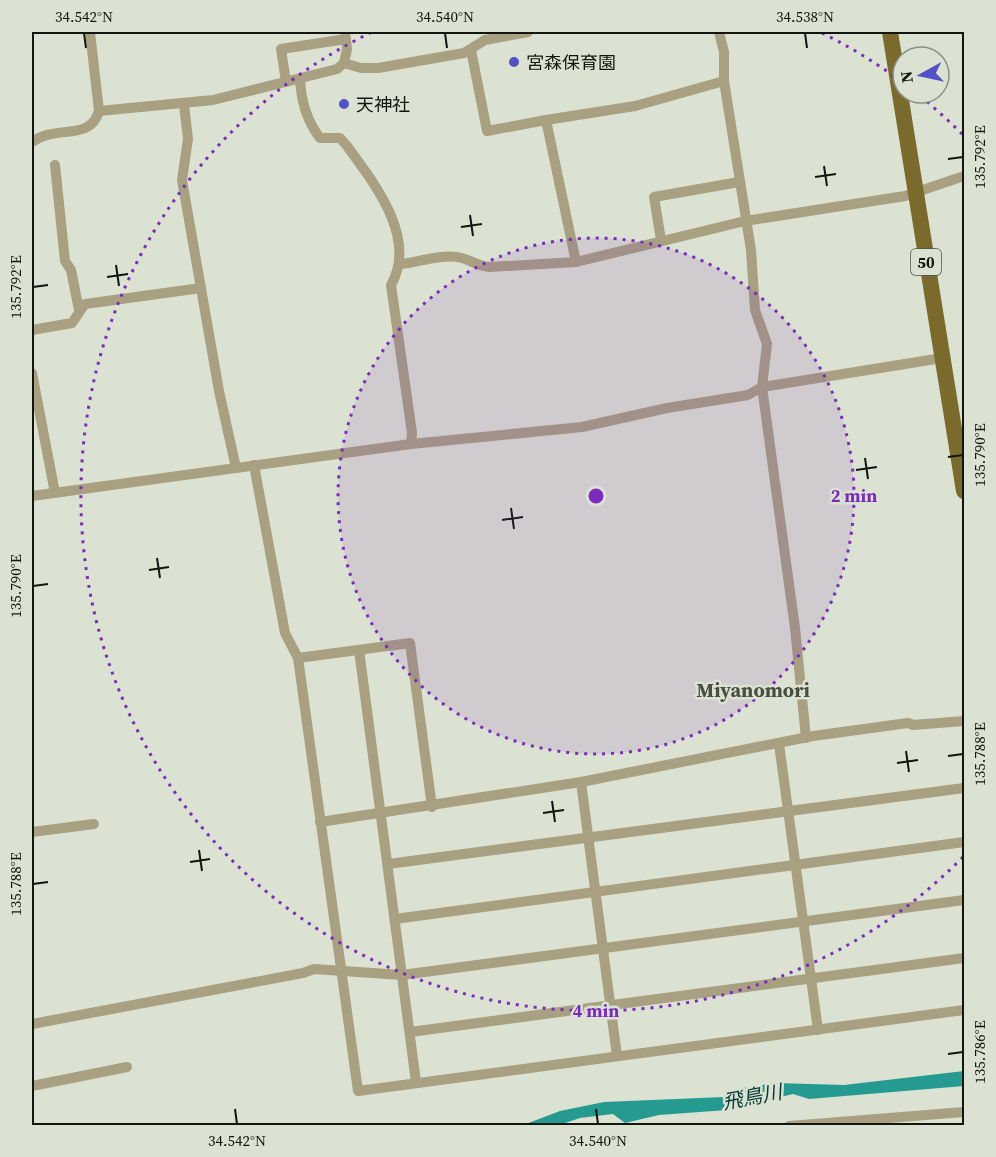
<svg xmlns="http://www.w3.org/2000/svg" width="996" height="1157" font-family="'Source Serif 4','Noto Sans JP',serif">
  <rect width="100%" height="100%" fill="#dbe2d2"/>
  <path fill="#259a91" d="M964 1071V1086L809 1099 793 1094 727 1110 659 1115 625 1123 613 1114 580 1118 559 1125H523L560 1111 604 1102 724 1097 743 1088 775 1083 844 1085Z"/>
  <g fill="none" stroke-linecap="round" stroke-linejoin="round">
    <g stroke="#a8a081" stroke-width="10">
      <path d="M719 32 724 52V81L751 250 755 310 767 344 762 387 795 628 806 738"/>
      <path d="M471 50 487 131 546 120"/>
      <path d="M344 63 361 68H378L464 53 485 40 528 32"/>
      <path d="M300 79C301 100 306 120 320 138H340L347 146C374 183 418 238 391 285L412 433 411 444"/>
      <path d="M286 82 281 49 346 39"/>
      <path d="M184 105 188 139 182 180 219 391 236 468"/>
      <path d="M99 111 213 100 337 69 344 63 347 49 345 32"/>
      <path d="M32 142C57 124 90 142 99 111L90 32"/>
      <path d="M55 165 65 261 71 270 79 310"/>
      <path d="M661 240 654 197 739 182"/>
      <path d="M576 262 546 120 635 106 724 81"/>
      <path d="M401 264C419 262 444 253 462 258 472 261 478 266 489 267L576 262 745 221 905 196 964 176"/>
      <path d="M32 330 72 323 85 304 201 288"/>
      <path d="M32 373 55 493"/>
      <path d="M254 465 285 633 298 658 358 1091 964 1010"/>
      <path d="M32 496 411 444 582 427 667 408 748 395 762 387 942 358"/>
      <path d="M359 650 416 1082"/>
      <path d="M298 658 410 643 432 807"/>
      <path d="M779 744 818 1030"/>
      <path d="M581 782 617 1056"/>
      <path d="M320 822 581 782 813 736 908 723 913 725 964 721"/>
      <path d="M32 832 94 824"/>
      <path d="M388 864 964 788"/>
      <path d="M395 919 964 842"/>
      <path d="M32 1024 303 973 314 969 402 975 964 900"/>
      <path d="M410 1032 964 958"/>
      <path d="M32 1086 127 1067"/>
      <path d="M789 1126 964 1112"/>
    </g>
    <path stroke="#7a6b2c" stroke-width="16" d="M890 32 964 491"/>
  </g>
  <path fill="none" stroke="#131610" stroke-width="2" d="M84 33 86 48M445 33 447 48M805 33 807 48M948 159 963 157M824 166 827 186M815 177 836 174M470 215 473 236M461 227 482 224M116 265 119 286M107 277 128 274M33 287 48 285M948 457 963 455M865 458 868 479M856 470 877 467M511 508 514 529M502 520 523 517M157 558 160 578M149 570 169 567M33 586 48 584M906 751 909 772M948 756 963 754M897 763 918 760M552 801 555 822M543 813 564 810M199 850 202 871M190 862 210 859M33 884 48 882M948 1054 963 1052M235 1109 237 1124M596 1109 598 1124"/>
  <circle cx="596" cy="496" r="258" fill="#7b2cbf" fill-opacity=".12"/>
  <g fill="none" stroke="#7b2cbf" stroke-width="3" stroke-dasharray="3 6">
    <circle cx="596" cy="496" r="258"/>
    <path d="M963 857A515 515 0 1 1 370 33M822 33A515 515 0 0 1 902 82M920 96A515 515 0 0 1 963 135"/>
  </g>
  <g fill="#5351c8" stroke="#dbe2d2" stroke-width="2">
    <circle cx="514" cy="62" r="6"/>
    <circle cx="344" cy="104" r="6"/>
  </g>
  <g text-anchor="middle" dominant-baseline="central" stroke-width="5" stroke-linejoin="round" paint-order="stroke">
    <rect fill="#dbe2d2" stroke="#4f534a" stroke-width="1.5" x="911" y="249" width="30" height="26" rx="4.5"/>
    <g font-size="16" font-weight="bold" fill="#131610">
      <text x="926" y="262">50</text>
    </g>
    <g font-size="18" fill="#131610" stroke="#dbe2d2" text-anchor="start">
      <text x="526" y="62">宮森保育園</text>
      <text x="356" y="104">天神社</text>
    </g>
    <g font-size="20" font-weight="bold" fill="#494e41" stroke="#dbe2d2">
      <text x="753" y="690">Miyanomori</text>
    </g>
    <g font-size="20" font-style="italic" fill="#043935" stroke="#dbe2d2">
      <text transform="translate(752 1097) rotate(-11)">飛鳥川</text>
    </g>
  </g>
  <circle cx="596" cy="496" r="9" fill="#7b2cbf" stroke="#dbe2d2" stroke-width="3"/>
  <g font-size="18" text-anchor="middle" font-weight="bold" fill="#7b2cbf" stroke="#dbe2d2" stroke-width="5" stroke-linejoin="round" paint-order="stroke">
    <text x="854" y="502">2 min</text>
    <text x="596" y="1017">4 min</text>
  </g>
  <rect width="996" height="1157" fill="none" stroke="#dbe2d2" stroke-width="66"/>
  <g transform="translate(921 75) rotate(262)"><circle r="28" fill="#dbe2d2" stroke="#8b9084" stroke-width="1.5"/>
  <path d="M0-4.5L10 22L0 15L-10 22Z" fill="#5351c8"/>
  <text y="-9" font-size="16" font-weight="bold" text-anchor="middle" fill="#131610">N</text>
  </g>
  <rect x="33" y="33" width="930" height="1091" fill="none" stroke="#131610" stroke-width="2"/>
  <g font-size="15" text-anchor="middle" fill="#131610">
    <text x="84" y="22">34.542°N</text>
    <text x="445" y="22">34.540°N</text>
    <text x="805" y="22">34.538°N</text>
    <text transform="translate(980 157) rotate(-90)" y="5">135.792°E</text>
    <text transform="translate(16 287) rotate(-90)" y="5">135.792°E</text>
    <text transform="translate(980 455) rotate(-90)" y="5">135.790°E</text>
    <text transform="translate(16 586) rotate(-90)" y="5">135.790°E</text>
    <text transform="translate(980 754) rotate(-90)" y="5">135.788°E</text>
    <text transform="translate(16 884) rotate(-90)" y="5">135.788°E</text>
    <text transform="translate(980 1052) rotate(-90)" y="5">135.786°E</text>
    <text x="237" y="1146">34.542°N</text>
    <text x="598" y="1146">34.540°N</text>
  </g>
</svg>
